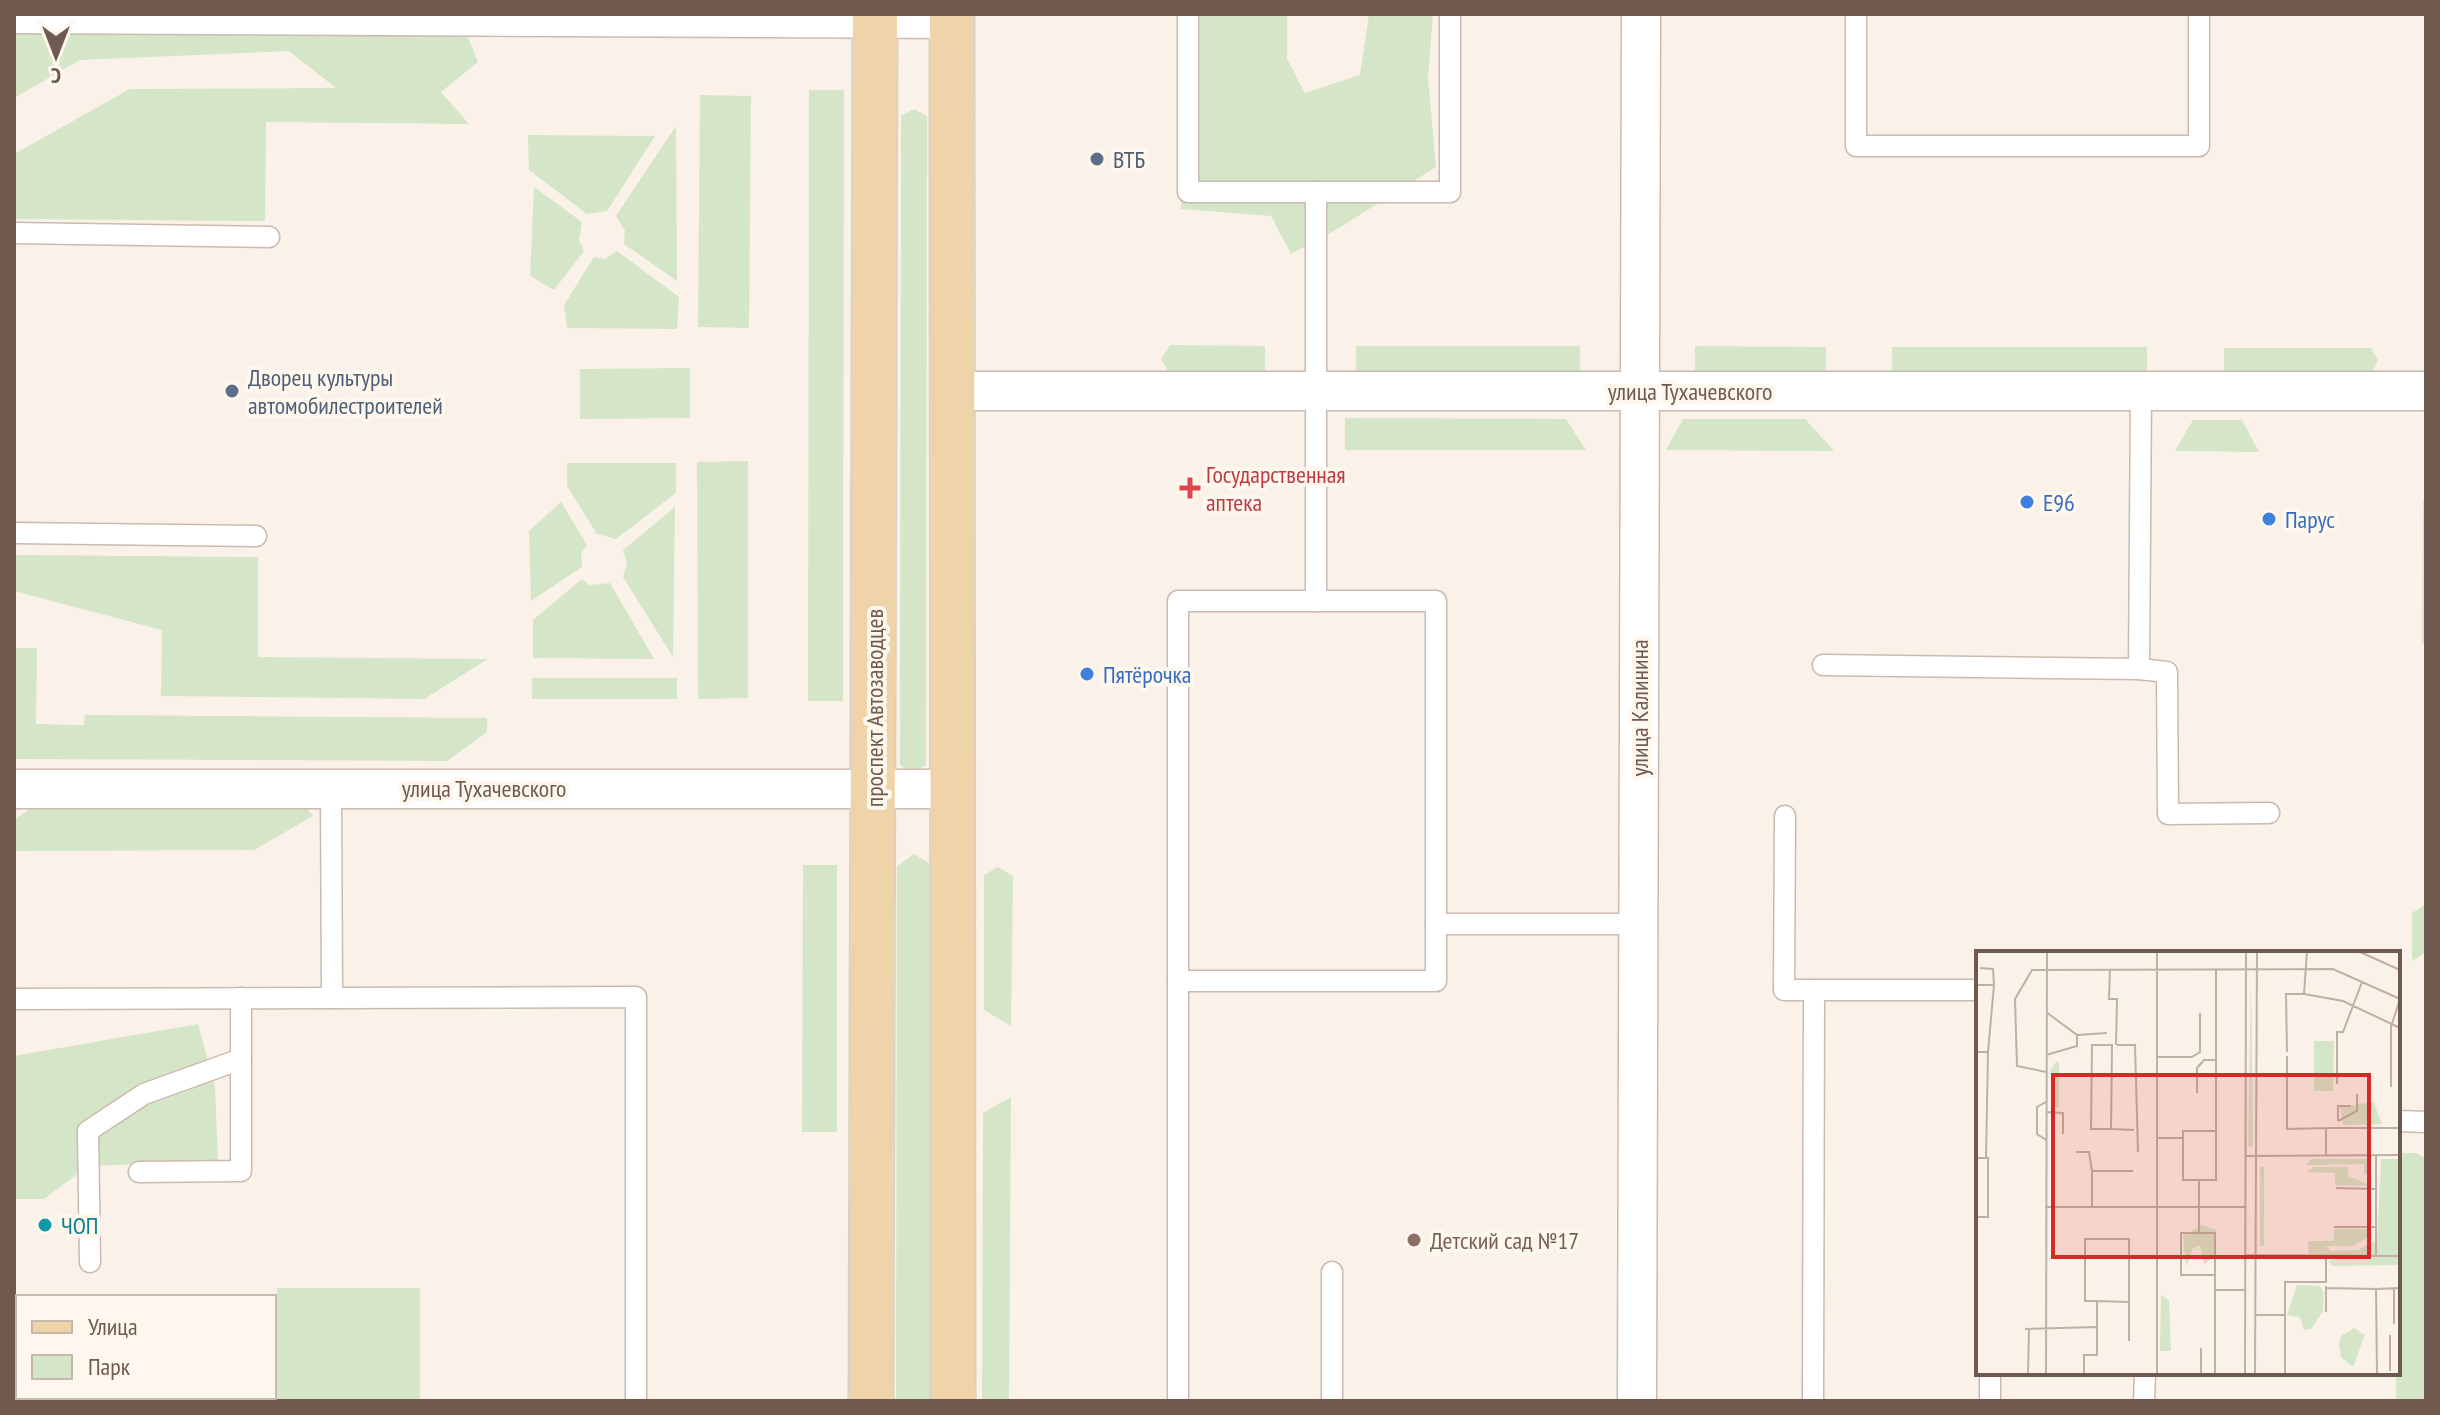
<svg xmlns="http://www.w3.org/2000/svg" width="2440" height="1415" font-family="'PT Sans Narrow',sans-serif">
  <rect width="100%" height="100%" fill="#faf2e8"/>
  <g fill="#d5e5c8">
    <path d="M14 14 465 30 478 62 441 92 469 124 266 122 265 221 14 219V154L130 89 336 88 289 51 80 60 14 98Z"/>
    <path d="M1190 14H1287V59L1305 93 1360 75 1369 14H1433L1428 78 1436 167 1334 231 1291 254 1271 216 1181 209 1182 26Z"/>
    <path d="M809 90H844L843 701H808Z"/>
    <path d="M700 95 751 96 749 328 698 327Z"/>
    <path d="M914 109 927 116 926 765 912 773 900 765 901 116Z"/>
    <path d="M676 126 677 281 624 244 625 231 616 216Z"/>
    <path d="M528 135 655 136 607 211 587 214 529 170Z"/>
    <path d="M534 187 582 222 579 240 584 251 554 290 530 276Z"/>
    <path d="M617 251 679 297 677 329 567 328 564 305 594 257 605 259Z"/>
    <path d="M1170 345 1265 346V374L1169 373 1161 359Z"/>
    <rect x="1356" y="346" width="224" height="28"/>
    <path d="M1695 346 1826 347V373L1695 374Z"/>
    <rect x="1892" y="347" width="255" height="26"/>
    <path d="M2224 348H2371L2378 360 2372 373H2224Z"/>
    <path d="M690 368V418L580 419V369Z"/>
    <path d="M1345 418 1566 419 1586 450H1345Z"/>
    <path d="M1683 419H1805L1834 451 1666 450Z"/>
    <path d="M2193 420H2242L2259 452 2175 451Z"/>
    <path d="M748 461V698L698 699 697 462Z"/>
    <path d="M567 463H676V493L616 539 597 534 567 486Z"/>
    <path d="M2426 500V641L2422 644 2423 501Z"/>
    <path d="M561 502 587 545 581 553 582 567 531 601 529 531Z"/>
    <path d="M675 507 673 657 623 577 627 564 623 550Z"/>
    <path d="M14 555 258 557V657L488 659 424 699 161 696 162 630 14 591Z"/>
    <path d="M582 579 589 585 610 583 654 659 533 658V620Z"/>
    <path d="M14 648H37L36 724 84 725 85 715 487 718V732L447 761 14 759Z"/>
    <rect x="532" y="678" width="145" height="21"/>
    <path d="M43 800 301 801 313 816 254 850 14 851V820Z"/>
    <path d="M914 854 933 866 930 1401H896L897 866Z"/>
    <path d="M803 865H837V1132H802Z"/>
    <path d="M998 867 1013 876 1011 1026 984 1010V875Z"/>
    <path d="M2426 904V952L2412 961V913Z"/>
    <path d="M198 1024 215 1087 218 1161 88 1166 44 1199H14V1056Z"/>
    <path d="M1011 1097 1009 1401H982L983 1113Z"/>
    <path d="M2398 1153H2416L2426 1159V1401H2396Z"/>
    <path d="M277 1288H420V1401H275Z"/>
  </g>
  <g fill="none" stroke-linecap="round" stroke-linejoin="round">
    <g stroke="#cabaaf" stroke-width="23">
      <g id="lane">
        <path d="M1856 14V146H2199V14"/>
        <path d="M1316 192H1450V14"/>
        <path d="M14 233 269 237"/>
        <path d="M14 533 256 536"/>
        <path d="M1823 665 2139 669 2141 391"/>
        <path d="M2139 669 2167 672 2168 814 2269 813"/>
        <path d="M331 789 332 998 636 997V1401"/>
        <path d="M1785 816 1784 990H1814L1813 1401"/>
        <path d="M1436 924H1639"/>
        <path d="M1178 981H1436V601H1316V192H1188V14"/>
        <path d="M1814 990H1978"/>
        <path d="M14 999 332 998"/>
        <path d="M2398 1121 2426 1122"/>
        <path d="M139 1172 241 1171V998"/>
        <path d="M90 1262 88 1131 144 1094 241 1059"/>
        <path d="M1332 1272V1401"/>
        <path d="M247 1401 248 1397"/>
        <path d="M1178 1401V601H1316"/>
        <path d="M1990 1401V1373"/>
        <path d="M2144 1401 2145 1373"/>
      </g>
    </g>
    <g stroke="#cabaaf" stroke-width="41">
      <g id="street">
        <path d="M14 14 952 19"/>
        <path d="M953 391H2426"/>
        <path d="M14 789H954"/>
        <path d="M1637 1401 1641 14"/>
      </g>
    </g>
    <g stroke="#d7d1ce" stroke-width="47">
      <g id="primary">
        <path d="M952 14 953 1401"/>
        <path d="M871 1401 875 14"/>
      </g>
    </g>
    <use href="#lane" stroke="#fff" stroke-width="20"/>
    <use href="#street" stroke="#fff" stroke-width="38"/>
    <use href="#primary" stroke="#f0d4a9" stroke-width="44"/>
  </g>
  <g fill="#5c6f8a" stroke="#fdf7ee" stroke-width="3">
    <circle cx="1097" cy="159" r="8"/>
    <circle cx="232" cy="391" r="8"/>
  </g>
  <path fill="#e0444e" stroke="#fdf7ee" stroke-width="3" d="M1186 476h8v8h8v8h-8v8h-8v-8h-8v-8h8z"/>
  <g fill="#3f7fe0" stroke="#fdf7ee" stroke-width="3">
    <circle cx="2027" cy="502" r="8"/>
    <circle cx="2269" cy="519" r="8"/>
    <circle cx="1087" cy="674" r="8"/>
  </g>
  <circle fill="#0f9aa8" stroke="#fdf7ee" stroke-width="3" cx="45" cy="1225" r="8"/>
  <circle fill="#8d6e63" stroke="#fdf7ee" stroke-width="3" cx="1414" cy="1240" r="8"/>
  <g text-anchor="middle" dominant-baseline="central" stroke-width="8" stroke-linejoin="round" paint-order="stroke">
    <g font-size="24" fill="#4e5e75" stroke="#fdf7ee" text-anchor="start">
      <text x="1113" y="159">ВТБ</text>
      <text x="248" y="377">Дворец культуры<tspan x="248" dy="28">автомобилестроителей</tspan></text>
    </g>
    <g font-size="24" fill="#705a4f" stroke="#fdf7ee">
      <text x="1690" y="391">улица Тухачевского</text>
      <text transform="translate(874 708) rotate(-90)">проспект Автозаводцев</text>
      <text transform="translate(1639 708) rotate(-90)">улица Калинина</text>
      <text x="484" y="788">улица Тухачевского</text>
    </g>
    <g font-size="24" fill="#be3a42" stroke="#fdf7ee" text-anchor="start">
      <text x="1206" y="474">Государственная<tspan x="1206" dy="28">аптека</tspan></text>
    </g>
    <g font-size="24" fill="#366cbe" stroke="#fdf7ee" text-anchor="start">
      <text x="2043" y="502">E96</text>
      <text x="2285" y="519">Парус</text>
      <text x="1103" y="674">Пятёрочка</text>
    </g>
    <g font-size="24" fill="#0d838f" stroke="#fdf7ee" text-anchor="start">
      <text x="61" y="1225">ЧОП</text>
    </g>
    <g font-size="24" fill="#785e54" stroke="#fdf7ee" text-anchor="start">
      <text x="1430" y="1240">Детский сад №17</text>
    </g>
  </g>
  <g transform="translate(1976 951)">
    <rect width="424" height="424" fill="#faf2e8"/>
    <path d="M275 25 277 194 275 196 272 195ZM338 90H358L357 140H338ZM80 111H83V157L75 154V118ZM398 151 406 173 367 174 364 156ZM335 208H393L395 223H388V213L330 214ZM405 208H424V314L356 315 352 310 372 305 333 303 332 290H358V278H393V286L376 295H350L355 300 382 299 401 289ZM284 216H288V295H284ZM338 216H372V225L396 235 359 234V222L330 221ZM226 274 240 279V303L228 314 224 294 217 297 210 316 207 285ZM321 334 344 335 348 342 347 360 335 378 328 379 324 366 311 364ZM185 344 193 349 195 400H184ZM378 377 389 384 377 416 365 406 363 394 365 385Z" fill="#d5e5c8"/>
    <path fill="none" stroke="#bfb0a6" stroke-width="2" d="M382 0 424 19M4 17 17 18 18 34M134 18 133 48H141L140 94M0 34H18L12 101M328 43 367 50 424 77M101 84 131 82M141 94H159L162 201M0 101H12L10 207M311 101 310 43H328L331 0M70 104 101 95V84L70 61M311 105V178L350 177V205M181 106H216L224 101V62M70 121 41 115 39 48 56 19 357 18 424 48M361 133V81H367L386 31M415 136V76L424 48M221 142V117L228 109H240M70 161 87 162V183M362 170 381 160V143M362 170V155H375M350 177H424M135 178 136 94H116L115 178H135L158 179M181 187H207M70 189 61 183V156L70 151M100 201H113L116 220M270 205 424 204M0 207H12V266H0M223 229H240V18M360 237 400 238M69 256H270M116 256V220H157M358 276H400M223 282H205V324H239M270 304 424 305M400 305V205M153 307H181M350 335V361M350 337 400 338 401 424M418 337V373M400 338 424 337M239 339H270M121 350 153 351M280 364H309V331H350V304M309 364V424M121 376V350H109V288H153V390M49 378 121 376V404H108V424M225 397V423M414 420V384M52 424 53 378M70 424 71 0M181 424V0M206 424 239 423M239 424V282H223V229H207V180H240M269 424 270 0M279 424 281 0"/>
    <path fill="#d62828" fill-opacity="0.15" stroke="#d62828" stroke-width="4" d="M77 124H393V306H77Z"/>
    <rect width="424" height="424" fill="none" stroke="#705a4f" stroke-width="4"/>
  </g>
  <rect width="2440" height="1415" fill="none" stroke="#705a4f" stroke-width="32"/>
  <rect x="16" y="1295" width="260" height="104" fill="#fdf7ee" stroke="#c5b8ae" stroke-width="2"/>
  <rect x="32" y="1321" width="40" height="12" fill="#f0d4a9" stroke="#c5b8ae" stroke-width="2"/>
  <text x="88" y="1335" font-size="24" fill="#705a4f">Улица</text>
  <rect x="32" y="1355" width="40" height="24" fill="#d5e5c8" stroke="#c5b8ae" stroke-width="2"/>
  <text x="88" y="1375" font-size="24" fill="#705a4f">Парк</text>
  <g transform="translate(56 56) rotate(180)" stroke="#fdf7ee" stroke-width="6" paint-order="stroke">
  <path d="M0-6L14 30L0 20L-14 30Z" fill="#705a4f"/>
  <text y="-12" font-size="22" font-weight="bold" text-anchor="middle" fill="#705a4f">С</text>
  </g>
</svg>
